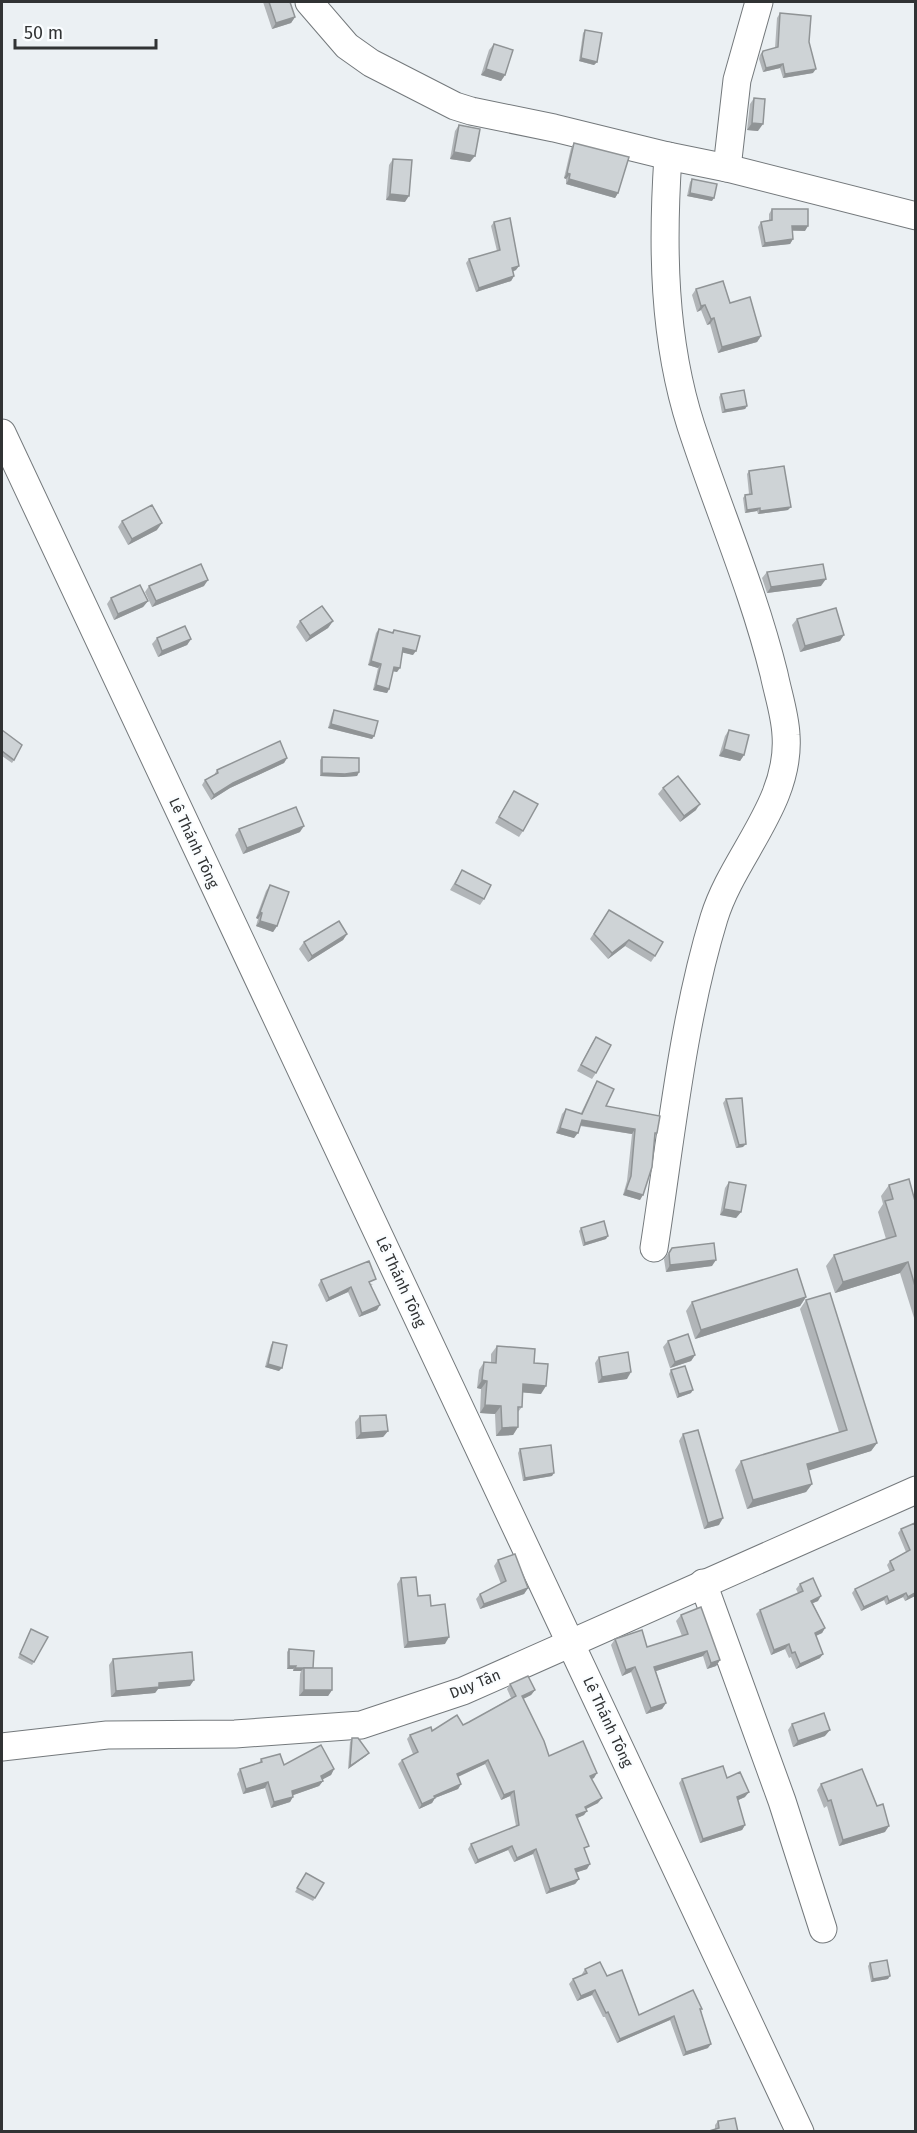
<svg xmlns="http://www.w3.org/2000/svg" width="917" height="2133" font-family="'Fira Sans',sans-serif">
  <rect width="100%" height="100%" fill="#ebf0f3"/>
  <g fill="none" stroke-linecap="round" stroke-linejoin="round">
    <g stroke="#74797c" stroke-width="29">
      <g id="minor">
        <path d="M309 2 347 46 371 63 455 106 471 111 554 128 668 156 727 168 916 216"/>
        <path d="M727 168 737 80 759 2"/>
        <path d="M2 433 800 2132"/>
        <path d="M654 1248C671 1139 682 1023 714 918 733 856 791 803 786 735 785 714 778 694 774 674 753 589 718 509 691 426 663 339 662 246 668 156"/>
        <path d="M703 1583 782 1801 823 1929"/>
        <path d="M2 1747 107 1735 235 1734 361 1725 463 1691 916 1490"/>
      </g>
    </g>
    <use href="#minor" stroke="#fff" stroke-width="27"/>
  </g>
  <g fill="#b1b5b8">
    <path d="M263 2H290L295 17 291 23 272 29Z"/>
    <path d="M780 13 809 42 813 73 783 78 780 68 763 72 759 59 760 55 763 51 775 48 777 18Z"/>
    <path d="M585 30 597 62 594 65 579 61 583 33Z"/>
    <path d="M494 44 505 75 501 81 481 75 489 50Z"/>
    <path d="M754 98 758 131 747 130 750 104Z"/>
    <path d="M459 125 470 162 450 159 455 131Z"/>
    <path d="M574 143 618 193 615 198 566 184V179L564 178 571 148Z"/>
    <path d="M393 159 405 202 386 200 389 165Z"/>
    <path d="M692 179 712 201 687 196 690 182Z"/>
    <path d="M772 209 805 231H792L793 239 790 244 762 247 758 227 761 222 769 221V214Z"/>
    <path d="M494 222 516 270 513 271 514 276 511 281 476 292 466 263 469 259 497 251 491 226Z"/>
    <path d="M696 289 730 303 761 336 757 342 718 353 710 324 707 325 701 310 697 312 692 295Z"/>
    <path d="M721 394 747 406 745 409 722 413 719 397Z"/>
    <path d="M749 471 788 510 758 514 757 511 745 513 743 498 745 495 749 494 747 474Z"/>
    <path d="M122 521 157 530 128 545 118 527Z"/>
    <path d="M767 572 821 586 767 593 762 578Z"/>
    <path d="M149 586H204L152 607 145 592Z"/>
    <path d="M111 598 148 601 143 607 114 620 107 604Z"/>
    <path d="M797 619 840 641 800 652 792 625Z"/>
    <path d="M300 621H333L328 628 306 642 296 627Z"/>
    <path d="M379 629 391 633 394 630 413 655 403 652 397 672 393 671 389 689 387 693 373 690 378 668 368 665 376 633Z"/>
    <path d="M157 638 191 639 187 645 158 657 152 644Z"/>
    <path d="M334 710 374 736 372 739 328 728 332 714Z"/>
    <path d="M2 730 14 760 12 763 2 756Z"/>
    <path d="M729 730 744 755 740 761 719 756 725 736Z"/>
    <path d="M322 757 359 772 357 776 343 777 320 776V760Z"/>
    <path d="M287 758 284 763 230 788 211 800 202 785 205 780 214 775 217 770Z"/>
    <path d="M663 788 696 810 680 822 658 794Z"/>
    <path d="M514 791 523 831 519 837 495 823Z"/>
    <path d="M239 829 300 832 243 854 235 835Z"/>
    <path d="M462 870 484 899 480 905 450 890Z"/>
    <path d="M270 885 277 926 273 932 256 926 258 919 256 918 266 891Z"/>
    <path d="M605 916 655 956 651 962 625 946 608 959 590 939Z"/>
    <path d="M347 934 343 940 308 962 299 949 304 942Z"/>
    <path d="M596 1037V1073L592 1079 577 1071 592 1043Z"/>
    <path d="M597 1081 606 1106 657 1133 654 1137 640 1200 623 1195 627 1181 632 1134 580 1126 574 1138 556 1133 562 1114 566 1109 581 1113 594 1086Z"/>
    <path d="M726 1099 743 1147 736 1148 723 1103Z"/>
    <path d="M729 1182 741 1212 736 1218 720 1215 725 1188Z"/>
    <path d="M889 1185 915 1201V1321L900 1273 835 1293 826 1266 834 1255 886 1239 878 1212 883 1204 881 1196Z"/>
    <path d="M581 1228 606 1239 583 1246 579 1231Z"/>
    <path d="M672 1248 712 1266 666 1272 664 1259Z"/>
    <path d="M321 1280 373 1284 371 1285 377 1310 359 1317 348 1292 326 1302 318 1285Z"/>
    <path d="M806 1297 800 1306 695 1339 686 1311 692 1302Z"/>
    <path d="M806 1300 877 1443 871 1451 808 1470 812 1484 806 1492 747 1509 735 1470 741 1461 839 1432 800 1309Z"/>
    <path d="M668 1341 695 1355 691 1361 670 1368 663 1347Z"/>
    <path d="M273 1342 279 1371 265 1367 271 1345Z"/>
    <path d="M497 1346 534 1363 541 1394 522 1392V1407L518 1412V1427L513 1435 496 1436 495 1414 480 1413 481 1389 477 1388 479 1370 484 1362H491V1354Z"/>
    <path d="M599 1357 627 1379 598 1383 595 1363Z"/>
    <path d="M671 1370 691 1393 677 1398 669 1374Z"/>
    <path d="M360 1416 388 1431 383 1437 356 1439 355 1422Z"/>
    <path d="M683 1434 719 1525 704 1529 679 1441Z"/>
    <path d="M520 1449 552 1476 523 1481 518 1453Z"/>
    <path d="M915 1523V1596L905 1601 903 1597 886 1605 884 1600 861 1611 852 1593 855 1589 890 1572 887 1565 890 1561 906 1552 898 1533 901 1529Z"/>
    <path d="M498 1560 528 1588 524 1594 480 1609 476 1599 480 1594 501 1584 494 1566Z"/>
    <path d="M401 1578 418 1596 431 1606 445 1644 404 1648 397 1584Z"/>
    <path d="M800 1584 818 1601 813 1603 825 1628 822 1633 816 1636 820 1658 796 1669 791 1657 789 1658 785 1649 771 1655 756 1614 760 1610 798 1593 796 1589Z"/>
    <path d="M681 1615 720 1660 716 1666 707 1669 703 1656 656 1671 666 1703 662 1709 646 1714 631 1672 622 1676 611 1645 615 1639 647 1647 682 1636 676 1621Z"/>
    <path d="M31 1629 34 1662 32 1665 18 1658Z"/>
    <path d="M289 1649 313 1668 332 1690 328 1696H299L300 1674 301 1671H293V1669H287V1652Z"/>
    <path d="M113 1659 190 1686 158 1689 155 1693 111 1697 109 1665Z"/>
    <path d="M510 1684 535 1690 531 1695 523 1699 549 1756 594 1778 591 1779 598 1803 586 1809 584 1815 577 1818 585 1851 587 1869 576 1872 579 1879 575 1884 546 1894 533 1854 514 1862 508 1850 475 1864 468 1849 471 1844 516 1826 510 1796 501 1800 485 1764 458 1777 461 1784 458 1789 435 1798 432 1803 419 1809 398 1764 402 1760 413 1754 407 1739 410 1735 463 1725 469 1722 511 1698 507 1689Z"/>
    <path d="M792 1724 825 1736 793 1747 788 1730Z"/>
    <path d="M352 1738 366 1756 348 1769 350 1742Z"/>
    <path d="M261 1759 284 1765 334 1769 331 1775 322 1779 323 1781 319 1786 293 1795 290 1802 271 1808 265 1788 243 1794 237 1774 240 1769 259 1763Z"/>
    <path d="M727 1778 745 1797 738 1800 745 1825 742 1830 700 1843 679 1783 682 1779Z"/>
    <path d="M821 1784 877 1806 885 1832 839 1846 827 1806 824 1808 817 1790Z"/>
    <path d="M306 1873 324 1883 313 1901 295 1892Z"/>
    <path d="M870 1963 888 1979 871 1982 868 1966Z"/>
    <path d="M585 1969 607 1976 639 2015 701 2010 708 2048 683 2056 670 2020 617 2043 605 2017H603L592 1995 577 2001 569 1984 573 1979 583 1975 582 1974Z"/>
    <path d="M718 2121 738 2132 715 2129V2125Z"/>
  </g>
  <g fill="#909496">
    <path d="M295 17 291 23 272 29 276 23Z"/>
    <path d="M581 58 597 62 594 65 579 61Z"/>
    <path d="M783 64 780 68 763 72 766 68Z"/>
    <path d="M486 69 505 75 501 81 481 75Z"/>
    <path d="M816 69 813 73 783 78 785 74Z"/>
    <path d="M752 123 763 124 758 131 747 130Z"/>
    <path d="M454 152 475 156 470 162 450 159Z"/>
    <path d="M567 173 570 174 566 179 564 178Z"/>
    <path d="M569 179 618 193 615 198 566 184Z"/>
    <path d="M690 193 714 198 712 201 687 196Z"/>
    <path d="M390 194 409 196 405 202 386 200Z"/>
    <path d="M792 226H808L805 231 789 230Z"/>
    <path d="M793 239 790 244 762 247 765 243Z"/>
    <path d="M519 266 516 270 509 273 512 268Z"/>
    <path d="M514 276 511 281 476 292 479 288Z"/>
    <path d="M705 305 701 310 697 312 701 306Z"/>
    <path d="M714 318 710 324 707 325 711 319Z"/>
    <path d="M761 336 757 342 718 353 722 347Z"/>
    <path d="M747 406 745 409 722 413 725 410Z"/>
    <path d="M791 507 788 510 758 514 760 511Z"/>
    <path d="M760 508 757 511 745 513 747 510Z"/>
    <path d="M162 523 157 530 128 545 132 539Z"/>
    <path d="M826 579 821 586 767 593 771 587Z"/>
    <path d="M208 580 204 586 152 607 156 601Z"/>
    <path d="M148 601 143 607 114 620 118 614Z"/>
    <path d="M333 621 328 628 306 642 310 636Z"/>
    <path d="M844 635 840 641 800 652 805 646Z"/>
    <path d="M191 639 187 645 158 657 162 651Z"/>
    <path d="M403 648 416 651 413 655 400 652Z"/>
    <path d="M371 661 381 664 378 668 368 665Z"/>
    <path d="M394 667 400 668 397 672 392 671Z"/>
    <path d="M376 685 389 689 387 693 373 690Z"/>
    <path d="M331 724 374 736 372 739 328 728Z"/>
    <path d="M724 749 744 755 740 761 719 756Z"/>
    <path d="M287 758 284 763 230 788 211 800 214 795 233 783Z"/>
    <path d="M359 772 357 776 343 777 320 776 322 773Z"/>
    <path d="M700 804 696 810 680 822 684 816Z"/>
    <path d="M304 826 300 832 243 854 247 848Z"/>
    <path d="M260 912 262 913 258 919 256 918Z"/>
    <path d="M260 921 277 926 273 932 256 926Z"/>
    <path d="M347 934 343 940 308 962 312 956Z"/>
    <path d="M629 940 625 946 608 959 612 953Z"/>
    <path d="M582 1120 635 1129 632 1134 578 1125Z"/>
    <path d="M560 1128 578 1133 574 1138 556 1133Z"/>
    <path d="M746 1144 743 1147 736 1148 739 1145Z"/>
    <path d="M626 1190 643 1195 640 1200 623 1195Z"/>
    <path d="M724 1209 741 1212 736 1218 720 1215Z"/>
    <path d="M608 1236 606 1239 583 1246 585 1243Z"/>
    <path d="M716 1260 712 1266 666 1272 670 1265Z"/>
    <path d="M908 1262 900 1273 835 1293 843 1282Z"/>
    <path d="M351 1287 348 1292 326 1302 329 1298Z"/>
    <path d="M806 1297 800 1306 695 1339 701 1330Z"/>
    <path d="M380 1305 377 1310 359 1317 362 1313Z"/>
    <path d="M695 1355 691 1361 670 1368 675 1362Z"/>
    <path d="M268 1364 282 1368 279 1371 265 1367Z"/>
    <path d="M631 1372 627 1379 598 1383 602 1377Z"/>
    <path d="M482 1380 487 1381 481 1389 477 1388Z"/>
    <path d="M523 1384 546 1386 541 1394 517 1392Z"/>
    <path d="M693 1390 691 1393 677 1398 679 1394Z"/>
    <path d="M485 1405 501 1406 495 1414 480 1413Z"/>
    <path d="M518 1427 513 1435 496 1436 502 1428Z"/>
    <path d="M388 1431 383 1437 356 1439 361 1433Z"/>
    <path d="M877 1443 871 1451 801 1473 807 1464Z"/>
    <path d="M554 1473 552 1476 523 1481 525 1478Z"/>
    <path d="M812 1484 806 1492 747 1509 753 1500Z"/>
    <path d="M723 1518 719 1525 704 1529 708 1523Z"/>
    <path d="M528 1588 524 1594 480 1609 484 1604Z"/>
    <path d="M906 1593 903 1597 886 1605 889 1601Z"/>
    <path d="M915 1593V1596L905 1601 908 1597Z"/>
    <path d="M821 1596 818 1601 808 1605 811 1601Z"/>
    <path d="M887 1596 884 1600 861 1611 864 1607Z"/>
    <path d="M825 1628 822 1633 811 1638 815 1633Z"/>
    <path d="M449 1637 445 1644 404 1648 408 1642Z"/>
    <path d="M789 1644 785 1649 771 1655 774 1650Z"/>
    <path d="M707 1651 703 1656 650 1673 654 1667Z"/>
    <path d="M823 1654 820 1658 796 1669 800 1664Z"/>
    <path d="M720 1660 716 1666 707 1669 711 1663Z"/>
    <path d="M289 1666H296L293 1669H287Z"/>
    <path d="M635 1667 631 1672 622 1676 626 1670Z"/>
    <path d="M295 1668H304L301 1671H293Z"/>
    <path d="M194 1680 190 1686 158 1689 155 1693 111 1697 116 1691 159 1683Z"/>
    <path d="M304 1690H332L328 1696H299Z"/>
    <path d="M535 1690 531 1695 519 1701 522 1696Z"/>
    <path d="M666 1703 662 1709 646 1714 651 1708Z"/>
    <path d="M830 1730 825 1736 793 1747 798 1741Z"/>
    <path d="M369 1753 366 1756 348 1769 350 1766Z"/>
    <path d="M488 1760 485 1764 453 1779 457 1774Z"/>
    <path d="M334 1769 331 1775 318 1782 321 1776Z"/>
    <path d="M597 1773 594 1778 587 1781 590 1776Z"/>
    <path d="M323 1781 319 1786 288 1797 292 1791Z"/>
    <path d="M268 1782 265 1788 243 1794 246 1789Z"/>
    <path d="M461 1784 458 1789 435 1798 432 1803 419 1809 422 1804 434 1796Z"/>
    <path d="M514 1791 510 1796 501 1800 504 1795Z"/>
    <path d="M749 1792 745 1797 734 1802 737 1797Z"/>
    <path d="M293 1797 290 1802 271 1808 274 1802Z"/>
    <path d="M602 1798 598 1803 582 1811 585 1807Z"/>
    <path d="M587 1811 584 1815 573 1820 576 1815Z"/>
    <path d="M745 1825 742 1830 700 1843 703 1839Z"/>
    <path d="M889 1826 885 1832 839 1846 843 1840Z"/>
    <path d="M512 1846 508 1850 475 1864 478 1860Z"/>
    <path d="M536 1849 533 1854 514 1862 517 1858Z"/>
    <path d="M590 1864 587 1869 572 1874 575 1869Z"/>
    <path d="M579 1879 575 1884 546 1894 550 1889Z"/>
    <path d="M890 1976 888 1979 871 1982 873 1979Z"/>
    <path d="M595 1990 592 1995 577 2001 581 1996Z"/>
    <path d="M674 2016 670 2020 617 2043 620 2039Z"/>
    <path d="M711 2044 708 2048 683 2056 686 2052Z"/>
  </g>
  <g fill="#ced3d6" stroke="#909496" stroke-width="1.5">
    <path d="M269 2H290L295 17 276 23Z"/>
    <path d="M780 13 811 16 809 42 816 69 785 74 783 64 766 68 762 54 763 51 778 47Z"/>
    <path d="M585 30 602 33 597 62 581 58Z"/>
    <path d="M494 44 513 50 505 75 486 69Z"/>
    <path d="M754 98 765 99 763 124 752 123Z"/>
    <path d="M459 125 480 129 475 156 454 152Z"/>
    <path d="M574 143 629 157 618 193 569 179 570 174 567 173Z"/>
    <path d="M393 159 412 160 409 196 390 194Z"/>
    <path d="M692 179 717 184 714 198 690 193Z"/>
    <path d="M772 209H808V226H792L793 239 765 243 761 222 772 220Z"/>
    <path d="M510 218 519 266 512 268 514 276 479 288 469 259 500 250 494 222Z"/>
    <path d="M723 281 730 303 750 297 761 336 722 347 714 318 711 319 705 305 701 306 696 289Z"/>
    <path d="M744 390 747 406 725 410 721 394Z"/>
    <path d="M784 466 791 507 760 511V508L747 510 745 495 752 494 749 471Z"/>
    <path d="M152 505 162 523 132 539 122 521Z"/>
    <path d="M201 564 208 580 156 601 149 586Z"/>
    <path d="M823 564 826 579 771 587 767 572Z"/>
    <path d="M140 585 148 601 118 614 111 598Z"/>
    <path d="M322 606 333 621 310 636 300 621Z"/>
    <path d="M836 608 844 635 805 646 797 619Z"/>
    <path d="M185 626 191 639 162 651 157 638Z"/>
    <path d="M379 629 393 633 394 630 420 636 416 651 403 648 400 668 394 667 389 689 376 685 381 664 371 661Z"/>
    <path d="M334 710 378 721 374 736 331 724Z"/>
    <path d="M2 730 22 745 14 760 2 751Z"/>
    <path d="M729 730 749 735 744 755 724 749Z"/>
    <path d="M280 741 287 758 233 783 214 795 205 780 218 773 217 770Z"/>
    <path d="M322 757 359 758V772L345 774 322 773Z"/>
    <path d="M678 776 700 804 684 816 663 788Z"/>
    <path d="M514 791 538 804 523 831 499 817Z"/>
    <path d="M296 807 304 826 247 848 239 829Z"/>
    <path d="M462 870 491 885 484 899 455 884Z"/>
    <path d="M270 885 289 892 277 926 260 921 262 913 260 912Z"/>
    <path d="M609 910 663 942 655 956 629 940 612 953 594 934Z"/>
    <path d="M339 921 347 934 312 956 304 942Z"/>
    <path d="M596 1037 611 1045 596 1073 581 1065Z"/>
    <path d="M597 1081 614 1089 606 1106 660 1116 657 1133H655L652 1167 643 1195 626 1190 631 1176 635 1129 582 1120 578 1133 560 1128 566 1109 582 1114Z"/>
    <path d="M742 1098 746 1144 739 1145 726 1099Z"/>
    <path d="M909 1179 915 1201V1286L908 1262 843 1282 834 1255 896 1236 885 1201 893 1199 889 1185Z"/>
    <path d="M729 1182 746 1185 741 1212 724 1209Z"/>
    <path d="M604 1221 608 1236 585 1243 581 1228Z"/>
    <path d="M714 1243 716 1260 670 1265 669 1253 672 1248Z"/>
    <path d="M369 1261 376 1279 369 1282 380 1305 362 1313 351 1287 329 1298 321 1280Z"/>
    <path d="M797 1269 806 1297 701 1330 692 1302Z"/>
    <path d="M830 1293 877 1443 807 1464 812 1484 753 1500 741 1461 847 1430 806 1300Z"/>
    <path d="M688 1334 695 1355 675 1362 668 1341Z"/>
    <path d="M273 1342 287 1345 282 1368 268 1364Z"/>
    <path d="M497 1346 535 1349 534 1363 548 1364 546 1386 523 1384 522 1407H518V1427L502 1428 501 1406 485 1405 487 1381 482 1380 484 1362 496 1363Z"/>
    <path d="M628 1352 631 1372 602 1377 599 1357Z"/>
    <path d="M685 1366 693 1390 679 1394 671 1370Z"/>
    <path d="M386 1415 388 1431 361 1433 360 1416Z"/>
    <path d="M698 1430 723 1518 708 1523 683 1434Z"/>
    <path d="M551 1445 554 1473 525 1478 520 1449Z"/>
    <path d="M915 1523V1593L908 1597 906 1593 889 1601 887 1596 864 1607 855 1589 894 1570 890 1561 910 1550 901 1529Z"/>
    <path d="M515 1554 528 1588 484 1604 480 1594 506 1581 498 1560Z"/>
    <path d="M416 1577 418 1596 430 1595 431 1606 445 1604 449 1637 408 1642 401 1578Z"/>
    <path d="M813 1578 821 1596 811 1601 825 1628 815 1633 823 1654 800 1664 795 1652 792 1653 789 1644 774 1650 760 1610 803 1591 800 1584Z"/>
    <path d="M701 1607 720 1660 711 1663 707 1651 654 1667 666 1703 651 1708 635 1667 626 1670 615 1639 642 1630 647 1647 688 1634 681 1615Z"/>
    <path d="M31 1629 48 1637 34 1662 20 1654Z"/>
    <path d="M289 1649 314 1651 313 1668H295L296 1666H289Z"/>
    <path d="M192 1652 194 1680 159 1683V1687L116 1691 113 1659Z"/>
    <rect x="304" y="1668" width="28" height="22"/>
    <path d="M528 1676 535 1690 522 1696 544 1741 549 1756 583 1741 597 1773 590 1776 602 1798 585 1807 587 1811 576 1815 589 1846 584 1848 590 1864 575 1869 579 1879 550 1889 536 1849 517 1858 512 1846 478 1860 471 1844 519 1825 514 1791 504 1795 488 1760 457 1774 461 1784 434 1796 435 1798 422 1804 402 1760 418 1752 410 1735 431 1727 432 1731 457 1715 463 1725 469 1722 516 1696 510 1684Z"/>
    <path d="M824 1713 830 1730 798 1741 792 1724Z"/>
    <path d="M352 1738H358L369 1753 350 1766Z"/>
    <path d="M321 1745 334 1769 321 1776 323 1781 292 1791 293 1797 274 1802 268 1782 246 1789 240 1769 262 1762 261 1759 280 1754 284 1765Z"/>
    <path d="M723 1766 727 1778 740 1772 749 1792 737 1797 745 1825 703 1839 682 1779Z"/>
    <path d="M862 1769 877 1806 883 1804 889 1826 843 1840 831 1800 828 1801 821 1784Z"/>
    <path d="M306 1873 324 1883 315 1898 297 1888Z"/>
    <path d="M887 1960 890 1976 873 1979 870 1963Z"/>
    <path d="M600 1962 607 1976 622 1970 639 2015 693 1990 702 2009H700L711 2044 686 2052 674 2016 620 2039 608 2012 606 2013 595 1990 581 1996 573 1979 587 1973 585 1969Z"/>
    <path d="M735 2118 738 2132H706L719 2128 718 2121Z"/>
  </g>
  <g text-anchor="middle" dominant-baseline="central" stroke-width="4.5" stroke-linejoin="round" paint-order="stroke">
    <g font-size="15" fill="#313334" stroke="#fafdff">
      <text transform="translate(194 843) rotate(65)">Lê Thánh Tông</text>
      <text transform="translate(401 1282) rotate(65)">Lê Thánh Tông</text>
      <text transform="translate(475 1684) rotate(-22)">Duy Tân</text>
      <text transform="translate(608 1722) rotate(65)">Lê Thánh Tông</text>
    </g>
  </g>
  <rect width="917" height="2133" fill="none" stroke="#313334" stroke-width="6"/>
  <path d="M15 39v9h141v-9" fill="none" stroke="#313334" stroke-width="3"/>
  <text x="24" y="39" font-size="18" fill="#313334" stroke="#fafdff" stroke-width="4.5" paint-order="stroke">50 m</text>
</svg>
